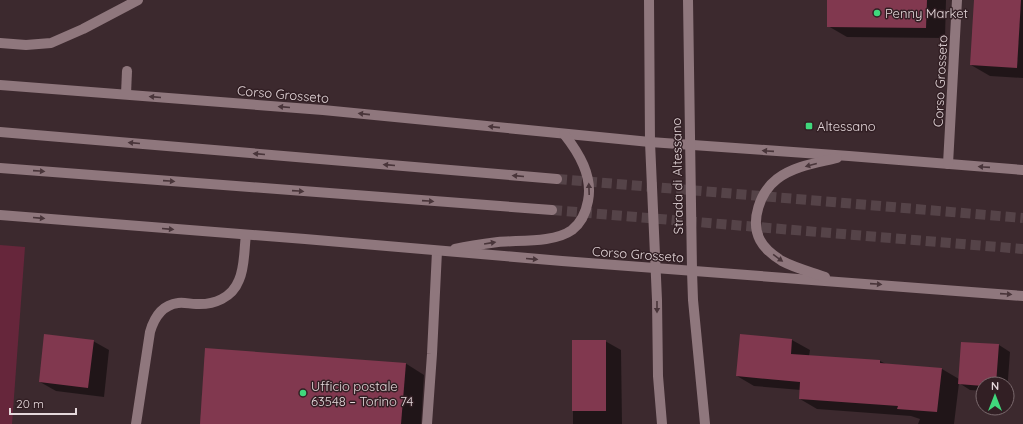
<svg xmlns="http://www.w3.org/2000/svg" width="1023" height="424" font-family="Quicksand,sans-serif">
  <rect width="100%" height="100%" fill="#3c292e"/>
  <path fill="#66263b" d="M0 245 25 247 12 424H0Z"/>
  <g fill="#0007">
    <path d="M828 0H946L945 38 847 37 828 26Z"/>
    <path d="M975 0H1023V78L990 76 971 65Z"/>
    <path d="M741 335 792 340 810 350 809 356 880 361 886 364 942 369 959 379 999 345 1010 352 1007 393V384H983V391L970 390 959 383 954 424H918L920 419 911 416 817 409 800 399 801 390 754 386 737 376Z"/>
    <path d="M93 341 109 350 104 397 56 391 40 382Z"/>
    <path d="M573 341H605L621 350 622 424H573Z"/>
    <path d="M405 363 424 375 421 424H201Z"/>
  </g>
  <g fill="#81384f">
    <path d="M827 0H927L926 28 827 27Z"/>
    <path d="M974 0H1021L1017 68 970 65Z"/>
    <path d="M44 334 94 340 88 388 39 382Z"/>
    <path d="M740 334 792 339 791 354 880 360V363L942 368 937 412 897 409 898 406 799 399 800 382 736 376Z"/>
    <rect x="572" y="340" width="34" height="71"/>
    <path d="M961 342 999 344 996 384H983V386L958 384Z"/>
    <path d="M205 348 406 363 401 424H200Z"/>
  </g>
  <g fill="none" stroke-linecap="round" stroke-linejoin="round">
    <g stroke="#554348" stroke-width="10" stroke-dasharray="10 5" stroke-linecap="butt">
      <path d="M557 179 1023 218"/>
      <path d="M552 210 1023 249"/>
    </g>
    <g stroke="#8f777d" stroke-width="10">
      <path d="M0 43 26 45 51 43 83 29 138 0"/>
      <path d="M126 94 127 71"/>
      <path d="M136 424 150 332C154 318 162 305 178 303 184 302 190 304 196 304 214 305 232 298 239 280 245 267 244 249 246 235"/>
      <path d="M427 424 432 354 437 251"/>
    </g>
    <g stroke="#8f777d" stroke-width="10">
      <path d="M0 85 323 110 650 142 849 156 1023 170"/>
      <path d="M948 164 957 0"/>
      <path d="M0 215 305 239 562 261 1023 296"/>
      <path d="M455 249C469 246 483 244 498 242 519 240 554 243 572 230 581 223 586 212 588 201 593 176 579 153 564 134"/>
      <path d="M825 277C811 272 795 268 782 261 774 256 764 248 760 240 750 221 760 192 777 179 794 166 817 163 837 158"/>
    </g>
    <g stroke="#8f777d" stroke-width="10">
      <path d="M649 0 650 142 657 300 658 376 662 424"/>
      <path d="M688 0 692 271 693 300 705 424"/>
    </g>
    <g stroke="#8f777d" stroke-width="10">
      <path d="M0 132 557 179"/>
      <path d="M0 168 552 210"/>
    </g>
  </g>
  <defs><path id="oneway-solid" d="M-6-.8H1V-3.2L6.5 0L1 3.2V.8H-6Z"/></defs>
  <g fill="#49353a">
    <use href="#oneway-solid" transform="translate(155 97) rotate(-175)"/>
    <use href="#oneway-solid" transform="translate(284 107) rotate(-175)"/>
    <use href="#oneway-solid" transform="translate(364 114) rotate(-174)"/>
    <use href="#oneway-solid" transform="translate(494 127) rotate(-174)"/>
    <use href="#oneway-solid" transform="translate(134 143) rotate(-175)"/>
    <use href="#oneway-solid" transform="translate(768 151) rotate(-176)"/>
    <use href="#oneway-solid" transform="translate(259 154) rotate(-175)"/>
    <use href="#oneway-solid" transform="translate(389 165) rotate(-175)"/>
    <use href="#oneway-solid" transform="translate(811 165) rotate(165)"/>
    <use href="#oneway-solid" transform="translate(984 167) rotate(-176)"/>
    <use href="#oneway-solid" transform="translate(39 171) rotate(4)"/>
    <use href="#oneway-solid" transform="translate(518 176) rotate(-175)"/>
    <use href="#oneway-solid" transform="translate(169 181) rotate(4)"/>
    <use href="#oneway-solid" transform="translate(589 189) rotate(-92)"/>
    <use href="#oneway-solid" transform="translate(298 191) rotate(4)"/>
    <use href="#oneway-solid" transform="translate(428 201) rotate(4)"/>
    <use href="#oneway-solid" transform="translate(39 218) rotate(5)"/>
    <use href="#oneway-solid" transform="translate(168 229) rotate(5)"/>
    <use href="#oneway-solid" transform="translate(490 243) rotate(-9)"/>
    <use href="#oneway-solid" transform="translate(778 258) rotate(36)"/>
    <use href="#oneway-solid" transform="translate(532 259) rotate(5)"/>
    <use href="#oneway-solid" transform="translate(876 284) rotate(4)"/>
    <use href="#oneway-solid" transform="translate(1006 294) rotate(4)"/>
    <use href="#oneway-solid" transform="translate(657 307) rotate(90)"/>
  </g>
  <g fill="#40d77c" stroke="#321f24" stroke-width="1.5">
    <circle cx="877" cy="13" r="4"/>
    <rect x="805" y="122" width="8" height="8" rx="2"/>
    <circle cx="303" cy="393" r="4"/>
  </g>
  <g text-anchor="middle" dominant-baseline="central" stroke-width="3" stroke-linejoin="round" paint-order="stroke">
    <g font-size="13" fill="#e5d8db" stroke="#321f24" text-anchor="start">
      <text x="885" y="13">Penny Market</text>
      <text x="817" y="126">Altessano</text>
      <text x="311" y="386">Ufficio postale<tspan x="311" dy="15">63548 – Torino 74</tspan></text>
    </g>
    <g font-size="13" fill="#e5d8db" stroke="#321f24">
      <text transform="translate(940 81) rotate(-87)">Corso Grosseto</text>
      <text transform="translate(283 94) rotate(5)">Corso Grosseto</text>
      <text transform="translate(677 176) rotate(-91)">Strada di Altessano</text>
      <text transform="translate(638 254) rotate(4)">Corso Grosseto</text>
    </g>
  </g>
  <g transform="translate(995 396)"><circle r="19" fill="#321f24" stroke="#7a696d"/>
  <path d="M0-3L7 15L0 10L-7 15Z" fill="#40d77c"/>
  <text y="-6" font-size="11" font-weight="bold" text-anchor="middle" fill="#e5d8db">N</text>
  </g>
  <path d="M10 408v6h66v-6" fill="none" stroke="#e5d8db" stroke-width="2"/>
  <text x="16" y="408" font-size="12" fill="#e5d8db" stroke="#321f24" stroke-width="3" paint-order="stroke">20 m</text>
</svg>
